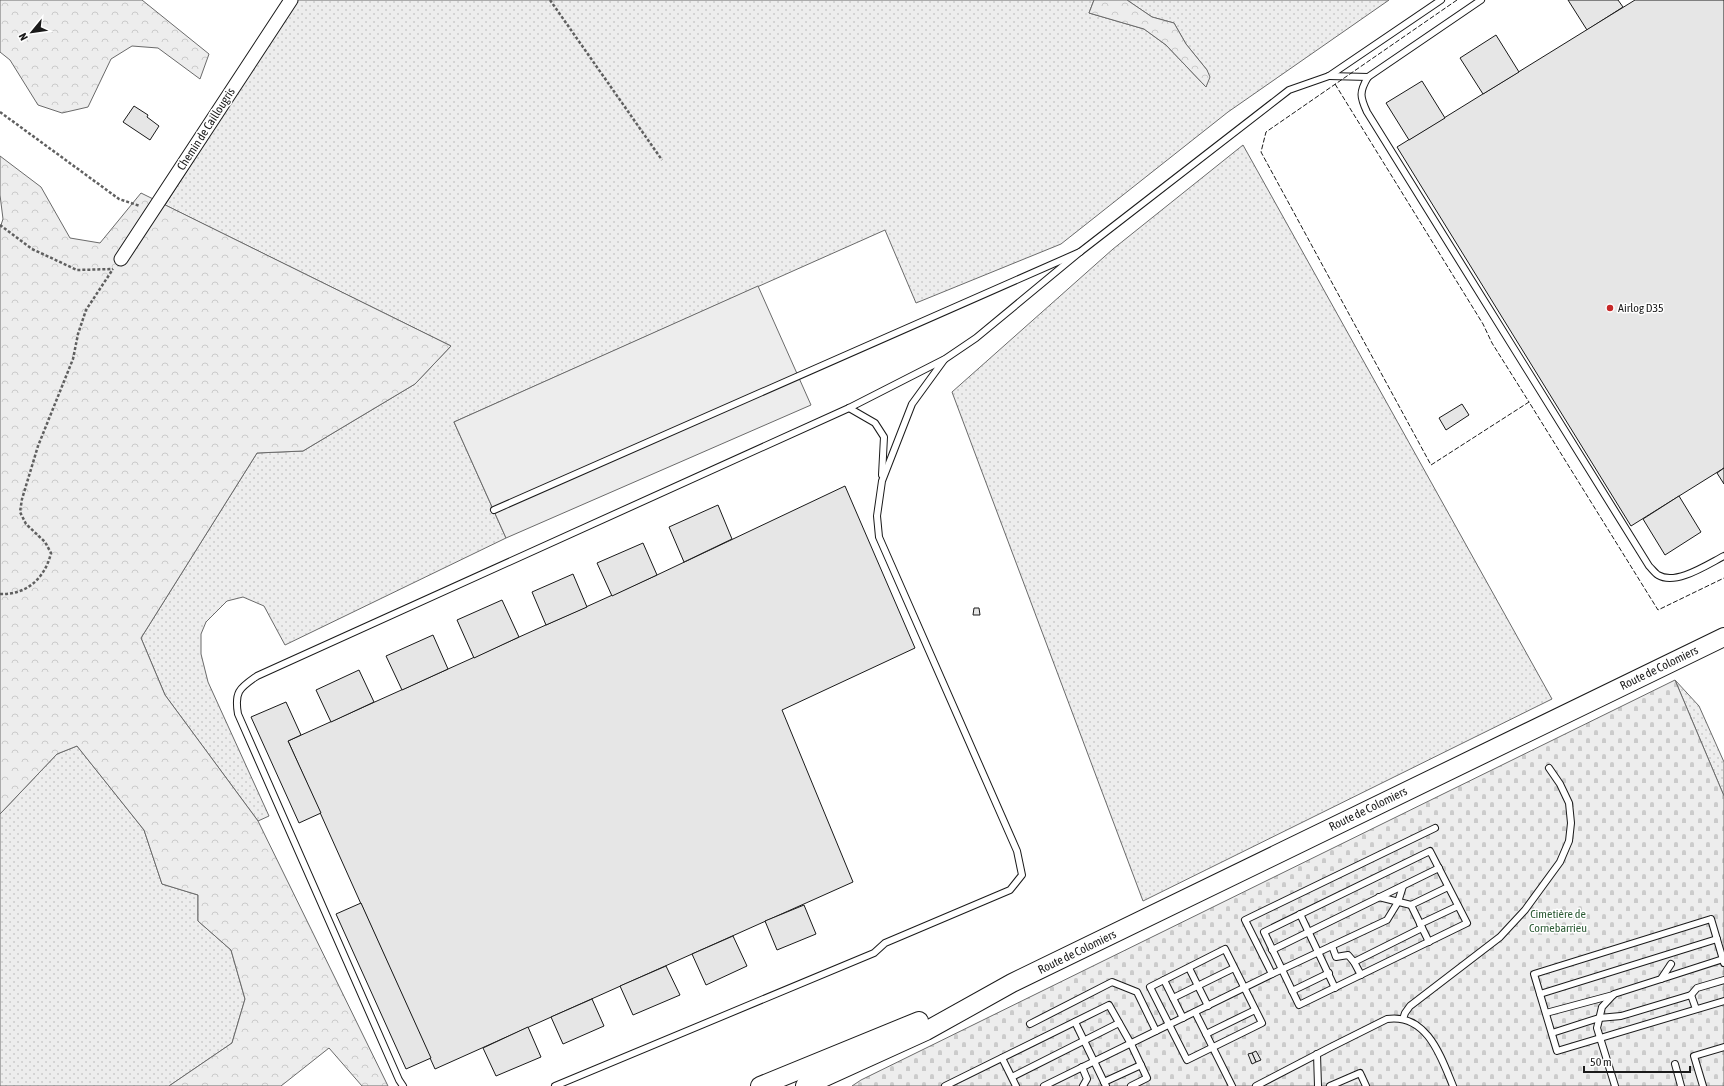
<svg xmlns="http://www.w3.org/2000/svg" width="1724" height="1086" font-family="'Asap Condensed',sans-serif">
  <defs>
    <pattern id="grass-dots" width="8" height="8" patternUnits="userSpaceOnUse"><rect width="8" height="8" fill="#ededed"/><path d="M2 2h.1M6 6h.1" fill="none" stroke="#cbcbcb" stroke-width="1.8" stroke-linecap="round"/></pattern>
    <pattern id="forest-crowns" width="20" height="18" patternUnits="userSpaceOnUse"><rect width="20" height="18" fill="#ededed"/><path d="M2 6a3 3 0 1 1 6 0M12 15a3 3 0 1 1 6 0" fill="none" stroke="#cbcbcb"/></pattern>
    <pattern id="cemetery-stones" width="16" height="16" patternUnits="userSpaceOnUse"><rect width="16" height="16" fill="#ededed"/><path d="M2 7V4a2 2 0 0 1 4 0v3zM10 15v-3a2 2 0 0 1 4 0v3z" fill="#cbcbcb"/></pattern>
  </defs>
  <rect width="100%" height="100%" fill="#fff"/>
  <g fill="url(#grass-dots)" stroke="#6a6a6a">
    <path d="M297 0H1094L1089 13 1144 29 1166 45 1206 87 1207 70 1186 44 1174 23 1152 17 1127 0H1389L1228 112 1061 244 916 303 885 230 454 422 506 538 285 645 264 606 243 597 227 601 206 622 201 634V654L208 682 269 816 258 821 165 695 141 638 257 453 303 451 415 384 451 346 165 205Z"/>
    <path d="M1243 145 1552 699 1143 901 952 392 1113 249Z"/>
    <path d="M1675 680 1699 706 1724 762V796Z"/>
    <path d="M77 746 144 830 162 884 198 895V921L231 950 245 999 232 1043 169 1086H0V814L57 754Z"/>
  </g>
  <g fill="url(#forest-crowns)" stroke="#6a6a6a">
    <path d="M0 0H142L209 54 200 79 158 48 132 46 111 59 88 107 62 113 38 105 10 60 0 52Z"/>
    <path d="M1094 0H1127L1152 17 1174 23 1186 44 1207 70 1210 77 1206 87 1166 45 1144 29 1089 13Z"/>
    <path d="M0 156 41 187 70 238 100 243 141 193 451 346 415 384 303 451 257 453 141 638 165 695 258 821 388 1086H362L329 1048 281 1086H169L232 1043 245 999 231 950 198 921V895L162 884 144 830 77 746 57 754 0 814V228L3 219 0 195Z"/>
  </g>
  <path fill="url(#cemetery-stones)" stroke="#6a6a6a" d="M1675 680 1724 796V1086H852L861 1080Z"/>
  <path fill="#ededed" stroke="#6a6a6a" d="M758 286 811 405 506 538 454 422Z"/>
  <g fill="#e6e6e6" stroke="#1a1a1a">
    <path d="M1568 0H1618L1623 7 1587 30Z"/>
    <path d="M1635 0H1724V468L1631 526 1397 147Z"/>
    <path d="M1496 35 1519 72 1483 94 1460 58Z"/>
    <path d="M1422 81 1445 118 1409 140 1386 103Z"/>
    <path d="M134 106 148 115 147 117 159 126 150 140 123 122Z"/>
    <path d="M1462 404 1469 415 1446 430 1439 418Z"/>
    <path d="M1724 468V484L1717 473Z"/>
    <path d="M845 486 915 648 782 710 853 882 435 1069 288 741 657 575Z"/>
    <path d="M1679 496 1701 532 1665 555 1643 519Z"/>
    <path d="M718 505 732 539 684 562 669 527Z"/>
    <path d="M643 543 657 575 612 596 597 563Z"/>
    <path d="M573 574 587 607 546 625 532 592Z"/>
    <path d="M502 600 519 637 474 658 457 620Z"/>
    <path d="M974 608H979L980 615H973Z"/>
    <path d="M433 635 448 669 402 690 386 656Z"/>
    <path d="M359 670 374 702 331 722 316 690Z"/>
    <path d="M286 702 301 735 288 741 321 813 299 823 251 717Z"/>
    <path d="M361 903 431 1058 406 1069 336 914Z"/>
    <path d="M804 905 816 934 777 950 765 921Z"/>
    <path d="M733 936 747 966 706 985 692 954Z"/>
    <path d="M666 966 680 995 633 1015 620 986Z"/>
    <path d="M592 999 604 1026 563 1044 551 1017Z"/>
    <path d="M528 1027 541 1057 496 1076 483 1048Z"/>
    <path d="M1256 1051 1261 1060 1256 1062 1252 1053Z"/>
    <path d="M1252 1053 1256 1062 1252 1064 1248 1054Z"/>
  </g>
  <g fill="none" stroke-linecap="round" stroke-linejoin="round">
    <g stroke="#1a1a1a" stroke-width="8">
      <g id="service">
        <path d="M1481 0 1368 77C1359 92 1360 97 1367 112L1649 566C1652 569 1655 573 1658 575 1676 586 1708 564 1724 556"/>
        <path d="M1329 76 1368 77"/>
        <path d="M849 408 875 423 884 437 882 475"/>
        <path d="M494 510 1080 252 1289 90 1329 76 1441 0"/>
        <path d="M1430 851 1467 923 1299 1005 1264 932Z"/>
        <path d="M1379 897 1411 905"/>
        <path d="M1300 914 1335 988"/>
        <path d="M1420 924 1458 906"/>
        <path d="M1429 942 1411 905 1448 887"/>
        <path d="M1332 946 1336 957 1348 955 1354 962"/>
        <path d="M1225 949 1262 1023 1187 1060 1150 987Z"/>
        <path d="M1272 950 1439 868"/>
        <path d="M1724 963 1711 919 1534 974 1557 1051 1724 1001"/>
        <path d="M1189 968 1208 1006"/>
        <path d="M1272 974 1245 920 1435 828"/>
        <path d="M1361 975 1354 962 1422 928"/>
        <path d="M1661 979 1723 959"/>
        <path d="M1164 980 1183 1018"/>
        <path d="M1292 991 1329 973"/>
        <path d="M1540 994 1717 939"/>
        <path d="M1691 995 1697 988 1724 980"/>
        <path d="M1173 998 1234 968"/>
        <path d="M1195 1012 1232 1086"/>
        <path d="M1546 1013 1613 995"/>
        <path d="M1403 1019 1405 1013 1410 1006 1500 937 1525 910 1560 862 1569 841 1571 823 1569 803 1560 784 1549 768"/>
        <path d="M1075 1022 1106 1086"/>
        <path d="M1030 1024 1112 982 1137 992 1156 1031"/>
        <path d="M1552 1033 1599 1018 1621 1016 1691 995 1696 1009"/>
        <path d="M1206 1034 1255 1010"/>
        <path d="M1317 1054 1318 1086"/>
        <path d="M1002 1058 1016 1086"/>
        <path d="M1675 1064 1681 1086"/>
        <path d="M1082 1067 1087 1079 1083 1086"/>
        <path d="M1012 1077 1119 1023"/>
        <path d="M1104 1082 1141 1065"/>
        <path d="M403 1086 399 1080 238 714C234 691 240 688 257 676L849 408 945 359 976 338 1080 252"/>
        <path d="M555 1086 874 953 885 943 1010 890 1022 875 1017 851 879 537 877 516 882 481 912 404 944 360"/>
        <path d="M945 1086 1109 1005 1131 1044 1147 1078 1131 1086"/>
        <path d="M1044 1086 1272 974 1387 920 1398 902 1403 886"/>
        <path d="M1256 1086 1329 1048 1387 1019C1427 1013 1441 1057 1453 1086"/>
        <path d="M1330 1086 1360 1073 1366 1086"/>
        <path d="M1615 1086 1597 1028 1602 1007 1614 994 1661 979 1671 964"/>
        <path d="M1703 1086 1694 1056 1724 1047"/>
      </g>
    </g>
    <g stroke="#1a1a1a" stroke-width="15">
      <path id="minor" d="M121 259 291 0"/>
    </g>
    <g stroke="#1a1a1a" stroke-width="20">
      <g id="secondary">
        <path d="M760 1086 919 1021"/>
        <path d="M805 1086 926 1031 1012 983 1724 637"/>
      </g>
    </g>
    <g stroke="#5f5f5f" stroke-width="2.5" stroke-dasharray="3 2" stroke-linecap="butt">
      <path d="M550 0 662 160"/>
      <path d="M0 112 119 199 140 206"/>
      <path d="M0 225 32 249 77 270 113 269"/>
      <path d="M0 594C27 595 45 578 51 553L45 542 26 524 20 512 22 499 38 446 73 359 78 334 86 310 113 269"/>
    </g>
    <use href="#service" stroke="#fff" stroke-width="6"/>
    <use href="#minor" stroke="#fff" stroke-width="13"/>
    <use href="#secondary" stroke="#fff" stroke-width="18"/>
    <g stroke="#1a1a1a" stroke-width="1" stroke-dasharray="5 2" stroke-linecap="butt">
      <path d="M1457 0 1266 132 1261 152 1431 465 1529 402 1658 610 1724 578"/>
      <path d="M1335 84 1483 324 1492 343 1529 402"/>
    </g>
  </g>
  <circle fill="#c62828" stroke="#fff" stroke-width="1.5" cx="1610" cy="308" r="4"/>
  <g text-anchor="middle" dominant-baseline="central" stroke-width="3" stroke-linejoin="round" paint-order="stroke">
    <g font-size="12" fill="#1a1a1a" stroke="#fff">
      <text transform="translate(206 129) rotate(-57)">Chemin de Caillougris</text>
      <text transform="translate(1659 668) rotate(-26)">Route de Colomiers</text>
      <text transform="translate(1368 809) rotate(-26)">Route de Colomiers</text>
      <text transform="translate(1077 952) rotate(-26)">Route de Colomiers</text>
    </g>
    <g font-size="12" fill="#1a1a1a" stroke="#fff" text-anchor="start">
      <text x="1618" y="308">Airlog D35</text>
    </g>
    <g font-size="12" fill="#2b5a34" stroke="#fff">
      <text x="1558" y="914">Cimetière de<tspan x="1558" dy="14">Cornebarrieu</tspan></text>
    </g>
  </g>
  <g transform="translate(32 32) rotate(241)" stroke="#ffffff" stroke-width="3" paint-order="stroke">
  <path d="M0-3L7 15L0 10L-7 15Z" fill="#1a1a1a"/>
  <text y="-6" font-size="11" font-weight="bold" text-anchor="middle" fill="#1a1a1a">N</text>
  </g>
  <path d="M1584 1066v6h106v-6" fill="none" stroke="#1a1a1a" stroke-width="2"/>
  <text x="1590" y="1066" font-size="12" fill="#1a1a1a" stroke="#ffffff" stroke-width="3" paint-order="stroke">50 m</text>
</svg>
